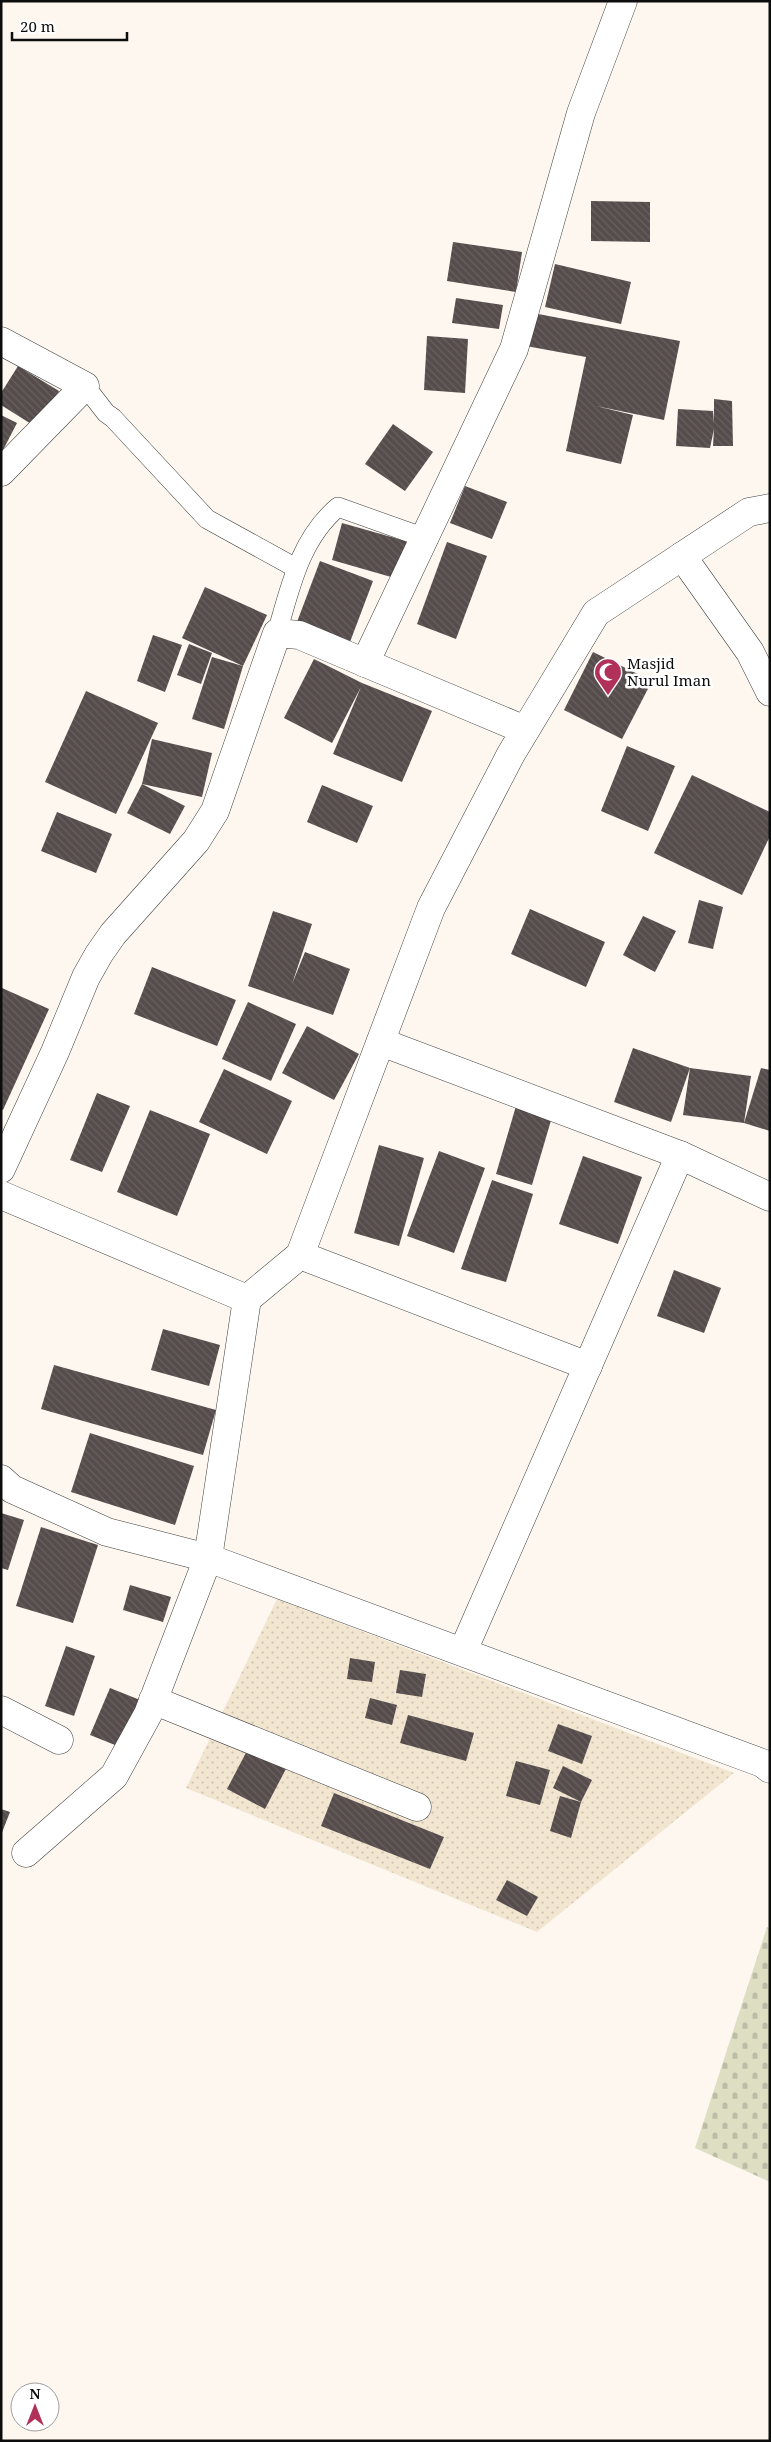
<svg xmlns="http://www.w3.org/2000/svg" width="771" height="2442" font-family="'Noto Serif',serif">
  <defs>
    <pattern id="farmland-dots" width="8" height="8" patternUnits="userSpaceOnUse" patternTransform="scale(1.25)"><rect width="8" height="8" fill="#f2e6d1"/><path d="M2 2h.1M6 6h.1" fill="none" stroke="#cec4b2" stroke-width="1.8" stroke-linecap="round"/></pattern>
    <pattern id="cemetery-stones" width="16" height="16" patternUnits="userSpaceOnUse" patternTransform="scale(1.25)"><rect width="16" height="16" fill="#dddec2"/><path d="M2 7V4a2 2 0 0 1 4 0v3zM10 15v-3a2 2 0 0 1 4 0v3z" fill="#bcbda6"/></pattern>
    <pattern id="building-back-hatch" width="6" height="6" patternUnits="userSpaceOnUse" patternTransform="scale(1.25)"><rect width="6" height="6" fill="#554c4b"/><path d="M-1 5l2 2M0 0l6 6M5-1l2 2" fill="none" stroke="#686160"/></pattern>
  </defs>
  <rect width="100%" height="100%" fill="#fef7ef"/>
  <path fill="url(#farmland-dots)" d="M277 1599 734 1773 537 1932 186 1788Z"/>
  <path fill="url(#cemetery-stones)" d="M767 1927 770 1928V2182L695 2148Z"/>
  <g fill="url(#building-back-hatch)">
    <path d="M591 201 650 202V242L591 241Z"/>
    <path d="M453 242 522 252 516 292 447 281Z"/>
    <path d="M555 264 631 282 621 324 545 307Z"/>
    <path d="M456 298 503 305 499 329 452 323Z"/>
    <path d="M533 313 680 341 664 420 596 406 633 415 621 464 566 451 586 357 526 346Z"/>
    <path d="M427 336 468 339 465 393 424 390Z"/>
    <path d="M18 366 59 391 36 427 1 405V393Z"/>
    <path d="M714 399 732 401 733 446H713L714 429 710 448 676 446 678 409 713 411 714 423Z"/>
    <path d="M1 415 17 423 1 454Z"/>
    <path d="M393 424 433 452 405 491 365 464Z"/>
    <path d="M465 486 507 502 492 539 450 523Z"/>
    <path d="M342 523 409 542 398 579 332 560Z"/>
    <path d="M447 542 487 556 456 639 417 624Z"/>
    <path d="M320 561 373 581 350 642 297 622Z"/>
    <path d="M205 587 267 615 243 666 182 638Z"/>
    <path d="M153 635 182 645 165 692 137 681Z"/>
    <path d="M189 644 212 653 201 684 177 675Z"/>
    <path d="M593 652 652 681 622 739 564 710Z"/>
    <path d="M212 657 243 666 224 729 192 719Z"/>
    <path d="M314 659 362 683 432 711 402 782 333 754 361 687 332 743 284 718Z"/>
    <path d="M86 691 158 723 116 814 45 782Z"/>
    <path d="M152 739 212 753 202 797 142 784Z"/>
    <path d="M627 746 675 766 648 831 601 811Z"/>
    <path d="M692 775 770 812V836L742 895 654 853Z"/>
    <path d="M142 784 185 806 170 834 127 813Z"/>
    <path d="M322 785 373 806 357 843 307 822Z"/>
    <path d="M57 812 112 834 96 873 41 851Z"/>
    <path d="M699 900 723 907 713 949 688 943Z"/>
    <path d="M530 909 605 942 586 987 511 954Z"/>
    <path d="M273 911 312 924 292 984 305 952 350 969 333 1015 248 986Z"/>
    <path d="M643 916 676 931 655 972 623 955Z"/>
    <path d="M152 967 236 1000 217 1046 134 1014Z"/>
    <path d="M2 988 49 1009 3 1110 1 1109Z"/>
    <path d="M248 1002 296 1024 271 1081 222 1059Z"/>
    <path d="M307 1026 359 1054 334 1100 282 1073Z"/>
    <path d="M633 1048 690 1068 671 1122 614 1102Z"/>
    <path d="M690 1068 751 1076 744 1123 683 1115Z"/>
    <path d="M761 1068 770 1070V1131L744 1123Z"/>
    <path d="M224 1069 292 1101 267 1154 199 1122Z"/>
    <path d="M97 1093 130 1106 102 1172 70 1160Z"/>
    <path d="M516 1106 552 1117 532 1185 496 1174Z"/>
    <path d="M150 1110 210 1134 177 1216 117 1192Z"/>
    <path d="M379 1145 424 1158 399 1246 354 1233Z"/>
    <path d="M439 1151 485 1168 454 1253 407 1236Z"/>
    <path d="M583 1156 642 1177 618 1244 559 1224Z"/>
    <path d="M492 1180 533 1194 506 1282 461 1269Z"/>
    <path d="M674 1270 721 1288 704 1333 657 1316Z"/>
    <path d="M163 1329 220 1345 209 1386 151 1370Z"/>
    <path d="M54 1365 216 1410 203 1455 41 1409Z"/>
    <path d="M90 1433 194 1466 175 1525 71 1492Z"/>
    <path d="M1 1513 24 1520 8 1570 1 1568Z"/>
    <path d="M41 1527 98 1545 73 1623 16 1606Z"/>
    <path d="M130 1585 171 1597 163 1622 123 1610Z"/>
    <path d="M66 1646 95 1656 74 1716 45 1706Z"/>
    <path d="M350 1658 375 1662 372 1682 347 1679Z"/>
    <path d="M400 1670 426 1674 422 1697 396 1693Z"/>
    <path d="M110 1688 145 1702 125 1749 90 1735Z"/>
    <path d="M370 1698 397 1705 392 1725 365 1718Z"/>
    <path d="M408 1715 474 1733 466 1761 400 1743Z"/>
    <path d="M558 1724 592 1736 582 1764 548 1751Z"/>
    <path d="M250 1745 288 1765 265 1809 227 1789Z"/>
    <path d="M516 1761 550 1770 540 1805 506 1796Z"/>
    <path d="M563 1766 592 1780 581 1802 553 1788Z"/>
    <path d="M334 1793 444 1837 430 1869 321 1826Z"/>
    <path d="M560 1796 581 1802 571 1838 550 1831Z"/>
    <path d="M1 1809 10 1812 1 1835Z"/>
    <path d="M507 1880 538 1897 527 1916 496 1900Z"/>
  </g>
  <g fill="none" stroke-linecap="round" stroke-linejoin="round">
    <g stroke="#404040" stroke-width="20">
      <g id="service">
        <path d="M85 386 106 413 113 418 207 519 296 568"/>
        <path d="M277 633C290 588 300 539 338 507L425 538"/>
      </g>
    </g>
    <g stroke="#404040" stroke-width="29">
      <g id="minor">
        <path d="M1 341 85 386 1 472"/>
        <path d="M682 556 750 652 770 692"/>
        <path d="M365 663 514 349 581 113 623 1"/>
        <path d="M381 1042 680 1155 770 1197"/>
        <path d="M1 1169 55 1052 86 977 99 954 113 934 196 841 215 811 277 633 299 635 525 730"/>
        <path d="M1 1195 247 1299"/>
        <path d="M300 1255 588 1366"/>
        <path d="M1 1479 12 1489 107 1532 208 1558 762 1763 770 1769"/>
        <path d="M463 1651 680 1155"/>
        <path d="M153 1700 417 1807"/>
        <path d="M1 1710 59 1740"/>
        <path d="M26 1853 114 1776 148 1714 208 1558 247 1299 300 1255 431 908 511 754 596 613 749 512 770 508"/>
      </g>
    </g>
    <use href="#service" stroke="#fff" stroke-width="19"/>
    <use href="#minor" stroke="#fff" stroke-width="28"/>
  </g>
  <defs>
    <g id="mosque-pin" transform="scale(1.4375)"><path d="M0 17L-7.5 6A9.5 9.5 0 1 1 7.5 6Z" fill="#b2315a" stroke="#fff"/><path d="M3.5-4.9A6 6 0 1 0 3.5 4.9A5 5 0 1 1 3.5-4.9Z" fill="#fff"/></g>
  </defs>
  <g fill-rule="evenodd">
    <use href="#mosque-pin" x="608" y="672"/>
  </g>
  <g text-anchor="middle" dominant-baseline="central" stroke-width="5" stroke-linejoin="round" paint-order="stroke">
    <g font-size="15" fill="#0d0d0d" stroke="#fff" text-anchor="start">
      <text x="627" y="663">Masjid<tspan x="627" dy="17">Nurul Iman</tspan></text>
    </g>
  </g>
  <rect width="771" height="2442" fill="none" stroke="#0d0d0d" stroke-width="5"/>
  <g transform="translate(35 2407)"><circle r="24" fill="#ffffff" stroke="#9e9e9e"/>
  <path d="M0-4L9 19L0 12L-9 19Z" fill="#b2315a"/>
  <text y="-8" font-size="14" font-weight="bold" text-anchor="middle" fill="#0d0d0d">N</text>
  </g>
  <path d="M12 32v8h115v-8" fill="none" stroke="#0d0d0d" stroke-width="2.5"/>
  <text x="20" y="32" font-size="15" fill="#0d0d0d" stroke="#ffffff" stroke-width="4" paint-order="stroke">20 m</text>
</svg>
